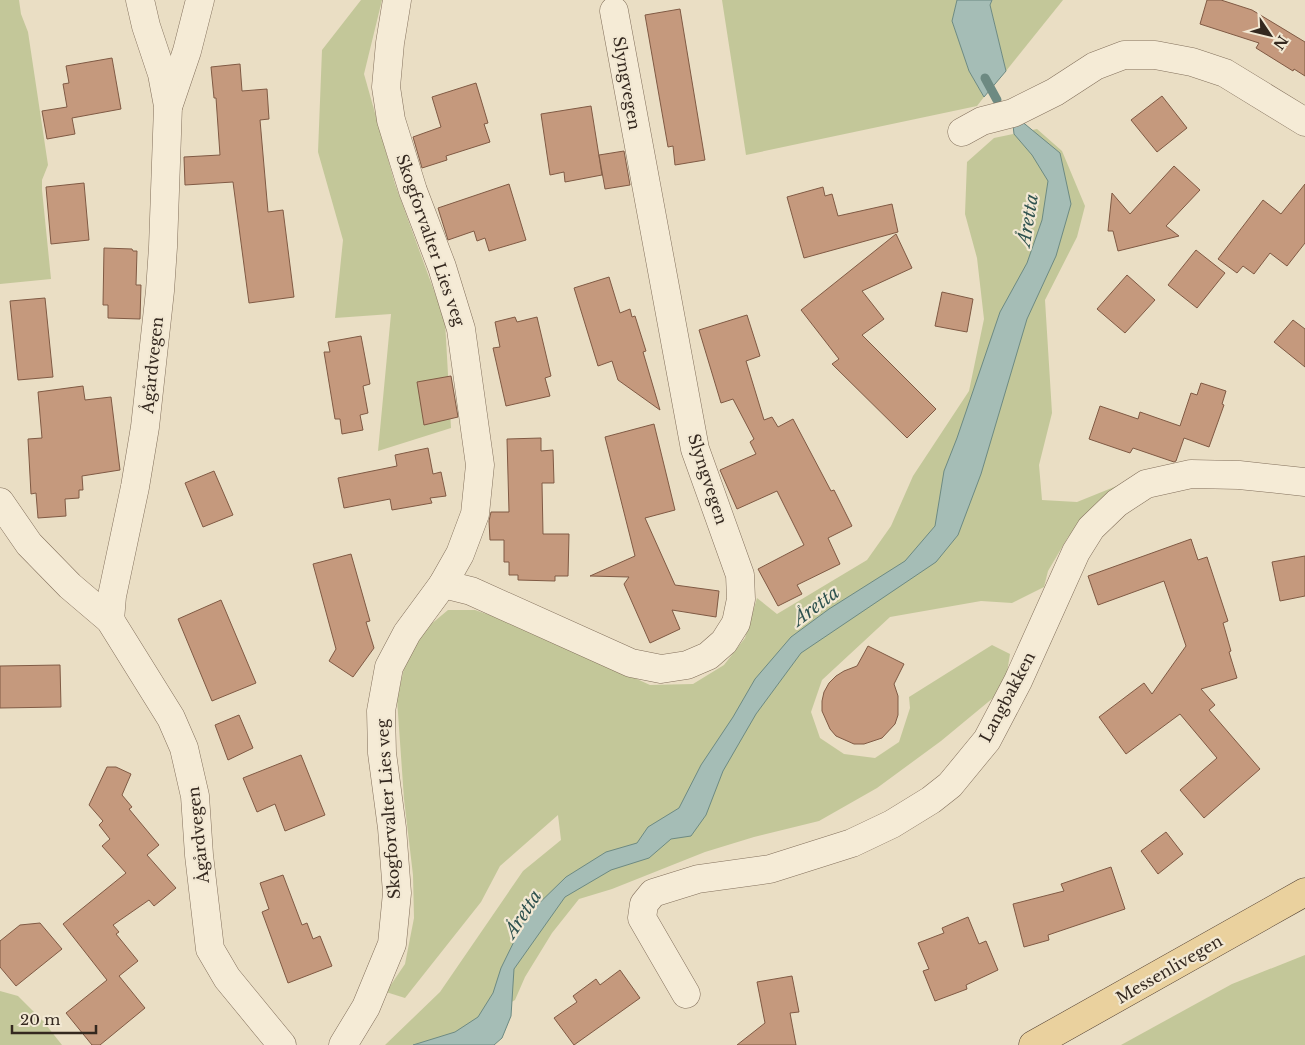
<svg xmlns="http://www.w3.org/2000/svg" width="1305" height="1045" font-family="'Libre Baskerville',serif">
  <rect width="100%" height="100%" fill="#eadec4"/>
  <g fill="#c3c799">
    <path d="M0 0H19L21 14 28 32 48 165 42 180V190L51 279 0 284Z"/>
    <path d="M361 0H382L364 74 395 184 445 321 451 428 378 451 391 314 335 318 343 240 318 152 322 50Z"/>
    <path d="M722 0H957L952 21 969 71 984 97 977 106 746 155Z"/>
    <path d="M992 0H1063L1006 71 990 5Z"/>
    <path d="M1037 129 1062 151 1085 206 1077 237 1045 300 1052 413 1039 465 1042 500 1077 502 1134 479 1133 486 1068 537 1048 571 1044 587 1012 603 981 601 890 617 822 680 811 712 820 738 844 754 875 758 899 742 910 708 909 697 992 645 1010 654 1006 679 999 693 941 741 877 788 819 821 754 837 705 852 612 889 579 899 552 933 525 977 515 1000 449 1037 413 1045H385L440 992 523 871 561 840 558 815 500 866 481 902 405 998 386 992 405 964 414 918 413 875 404 799 397 699 405 664 424 630 448 610H475L516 624 650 685 693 684 724 665 745 638 757 598 777 614 867 560 891 526 913 476 969 391 984 319 977 258 965 214 967 162 994 138Z"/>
    <path d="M1305 955V1045H1121L1232 984Z"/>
    <path d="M0 991 18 996 43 1021 62 1045H0Z"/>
  </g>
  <g fill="#a5bdb6" stroke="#6d8a82">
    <path d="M957 0H992L990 5 1006 71 984 97 969 71 952 21Z"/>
    <path d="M1020 120 1060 153 1071 204 1056 256 1027 319 981 474 958 535 936 562 801 653 756 714 723 771 706 815 691 836 671 839 649 858 611 870 565 897 514 969 511 1016 502 1038 494 1045H413L455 1032 478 1017 493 993 501 968 527 915 566 877 606 852 637 843 648 827 679 808 701 765 733 717 755 679 791 637 829 609 905 561 935 526 944 471 957 438 1000 312 1027 263 1042 220 1048 181 1032 155 1014 134 1013 125Z"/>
  </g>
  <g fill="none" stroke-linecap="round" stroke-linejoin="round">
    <path stroke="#6d8a82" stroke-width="9" d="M985 78 997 100"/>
  </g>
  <g fill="#c5997d" stroke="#805a44">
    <path d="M1207 0H1221L1252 10 1305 42V76L1294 69 1293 71 1256 48 1259 43 1200 24Z"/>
    <path d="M680 9 705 160 675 165 673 146 668 147 645 15Z"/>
    <path d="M112 58 121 109 72 118 75 134 47 139 42 111 67 107 63 84 69 83 66 66Z"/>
    <path d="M240 64 242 91 267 89 269 119 260 120 268 212 283 210 294 297 249 303 233 182 185 185 184 157 220 155 216 98H214L211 67Z"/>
    <path d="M476 83 488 123 484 124 490 142 446 156 447 160 422 168 413 137 441 127 432 97Z"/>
    <path d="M1162 96 1187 128 1157 152 1131 120Z"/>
    <path d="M591 106 602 175 565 182 564 172 550 175 541 114Z"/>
    <path d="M624 151 630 185 605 189 599 155Z"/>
    <path d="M1174 166 1200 190 1166 226 1179 236 1118 251 1113 231H1108L1112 193 1130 214Z"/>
    <path d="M84 183 89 240 51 244 46 187Z"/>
    <path d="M509 184 526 240 489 251 485 238 477 241 474 231 448 240 438 208Z"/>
    <path d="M1305 184V243L1287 266 1270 253 1254 274 1243 266 1237 273 1218 259 1263 200 1281 214Z"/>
    <path d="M823 187 825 196 832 194 838 216 892 204 898 232 804 258 787 197Z"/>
    <path d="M896 234 912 268 862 291 884 319 862 335 936 409 907 438 832 364 839 359 801 310Z"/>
    <path d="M104 248 132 249 133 251H137L136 285H141L140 319 108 318V305H103Z"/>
    <path d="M1196 250 1225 273 1197 308 1168 285Z"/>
    <path d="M1127 275 1155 300 1125 333 1097 309Z"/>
    <path d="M609 277 620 313 630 309 632 317 635 316 646 351 643 352 660 410 618 380 612 361 598 366 574 288Z"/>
    <path d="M942 292 973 299 967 332 935 326Z"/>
    <path d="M45 298 53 377 18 380 10 301Z"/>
    <path d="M747 315 760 356 746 361 764 420 772 417 778 427 793 419 831 491 834 490 852 526 828 538 840 564 797 585 802 594 778 606 758 569 804 545 777 491 737 509 720 470 756 454 750 442 754 439 733 399 721 403 699 330Z"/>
    <path d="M515 317 517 322 537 317 551 376 545 378 550 396 506 406 493 348 500 347 495 322Z"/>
    <path d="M1293 320 1305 329V367L1274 342Z"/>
    <path d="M361 336 370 384 363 386 368 413 360 415 363 430 342 434 340 419H335L324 352H330L328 342Z"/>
    <path d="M451 376 458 417 424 425 417 382Z"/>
    <path d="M1201 383 1226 391 1222 404 1224 405 1209 447 1184 438 1176 461 1174 462 1133 448 1130 453 1089 439 1100 406 1138 419 1140 412 1180 426 1191 393 1197 395Z"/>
    <path d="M83 386 85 400 111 397 120 470 82 476 83 490H79V498L65 499 66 516 38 518 36 493 31 494 28 439 42 438 38 392Z"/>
    <path d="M654 424 675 510 645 518 675 585 719 591 716 617 672 610 680 629 650 643 624 584 629 577 590 576 635 556 605 437Z"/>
    <path d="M541 438V451L553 450 554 483H542L543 534H569L568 576H555V581L518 580V575H509V562H504V540H490L489 521 491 512H509L507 439Z"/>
    <path d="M428 448 433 474 441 472 446 496 430 498 432 503 392 510 390 499 344 508 338 478 397 466 395 455Z"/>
    <path d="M214 471 233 515 203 527 185 483Z"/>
    <path d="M1191 539 1198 560 1207 557 1228 621 1223 623 1231 651 1229 652 1237 678 1201 689 1215 705 1209 710 1260 769 1204 818 1180 790 1217 758 1180 714 1126 754 1099 717 1144 683 1152 694 1186 646 1164 581 1098 605 1088 576Z"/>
    <path d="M351 554 370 621 366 622 374 648 353 677 329 661 336 649 313 564Z"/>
    <path d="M1305 556V596L1280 601 1272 562Z"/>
    <path d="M221 600 256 683 212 701 178 619Z"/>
    <path d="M868 646 904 664 894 684 898 696V715L895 724 882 738 864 744H854L836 736 830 729 822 711V701L824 692 829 683 836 676 844 671 857 666Z"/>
    <path d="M60 665 61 707 0 708V666Z"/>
    <path d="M239 715 253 748 228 760 215 725Z"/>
    <path d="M301 755 325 815 285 831 275 804 257 812 243 778Z"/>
    <path d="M107 767H116L131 774 122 795 132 807 129 809 159 845 147 855 176 888 154 906 149 900 113 925 119 932 116 934 138 961 119 976 145 1008 100 1045H92L66 1013 107 980 63 924 126 873 102 846 110 839 99 825 103 821 89 805Z"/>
    <path d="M1166 832 1183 854 1158 874 1141 851Z"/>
    <path d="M1111 867 1125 909 1048 935 1049 940 1024 947 1013 904 1064 891 1061 884Z"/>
    <path d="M283 875 302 925 307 923 313 939 320 936 332 966 288 983 262 912 269 909 260 883Z"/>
    <path d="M968 917 979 944 986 941 998 970 966 985 967 989 935 1001 923 971 929 969 918 943 944 933 942 928Z"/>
    <path d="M40 923 62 949 16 986 0 967V941L20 925Z"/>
    <path d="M620 970 640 998 574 1045 554 1018 577 1002 573 996 596 979 600 985Z"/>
    <path d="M792 976 799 1012 790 1013 796 1045H737L765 1023 757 982Z"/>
  </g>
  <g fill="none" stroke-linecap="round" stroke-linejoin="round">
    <g stroke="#83705c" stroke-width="29">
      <g id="minor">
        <path d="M169 104 187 51 200 0"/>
        <path d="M962 132 982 121 1013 113 1055 92 1095 66 1124 55H1155L1192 62 1225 73 1305 122"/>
        <path d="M0 502 29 544 70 586 110 620 171 718 184 748 195 796 199 855 210 949 227 978 282 1045"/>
        <path d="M443 584 471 591 631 663 661 669 687 665 708 656 724 642 736 623 741 599 740 575 695 449 614 11"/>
        <path d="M110 620 112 596 135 487 145 427 160 291 163 247 168 106 162 74 146 26 140 0"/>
        <path d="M686 994 642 918 644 904 653 893 698 879 770 869 852 843 892 824 931 800 950 785 987 740 1018 681 1076 552 1091 528 1117 503 1146 484 1191 474 1239 475 1305 482"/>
        <path d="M343 1045 366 1007 392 944 397 893 392 828 382 753 381 711 389 667 407 633 443 584 460 554 475 514 480 465 461 329 442 267 413 191 391 120 386 87 390 43 397 0"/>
      </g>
    </g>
    <g stroke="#513e30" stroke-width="29">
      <path id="major" d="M1033 1045 1305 892"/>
    </g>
    <use href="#minor" stroke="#f5ebd6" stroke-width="28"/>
    <use href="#major" stroke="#ead19e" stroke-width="28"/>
  </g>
  <g text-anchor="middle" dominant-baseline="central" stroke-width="4.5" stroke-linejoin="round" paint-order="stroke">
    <g font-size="16" fill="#34281f" stroke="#f2e8d3">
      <text transform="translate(627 83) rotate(80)">Slyngvegen</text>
      <text transform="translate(431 240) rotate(71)">Skogforvalter Lies veg</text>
      <text transform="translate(152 365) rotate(-84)">Ågårdvegen</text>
      <text transform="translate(708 479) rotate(72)">Slyngvegen</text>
      <text transform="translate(1007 697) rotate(-62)">Langbakken</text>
      <text transform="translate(388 809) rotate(-94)">Skogforvalter Lies veg</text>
      <text transform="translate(198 835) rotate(-96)">Ågårdvegen</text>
      <text transform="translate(1169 969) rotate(-30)">Messenlivegen</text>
    </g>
    <g font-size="18" font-style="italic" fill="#2f524f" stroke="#f2e8d3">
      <text transform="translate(1028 220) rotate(-81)">Åretta</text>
      <text transform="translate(816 606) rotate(-37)">Åretta</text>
      <text transform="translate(523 914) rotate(-57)">Åretta</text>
    </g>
  </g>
  <g transform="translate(1270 35) rotate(125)" stroke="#f2e8d3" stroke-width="4" paint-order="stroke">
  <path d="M0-4L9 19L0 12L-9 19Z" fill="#34281f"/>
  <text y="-8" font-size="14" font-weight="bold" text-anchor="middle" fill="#34281f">N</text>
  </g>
  <path d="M12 1025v8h84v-8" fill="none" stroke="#34281f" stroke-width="2.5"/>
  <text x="20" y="1025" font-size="15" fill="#34281f" stroke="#f2e8d3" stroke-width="4" paint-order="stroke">20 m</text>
</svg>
